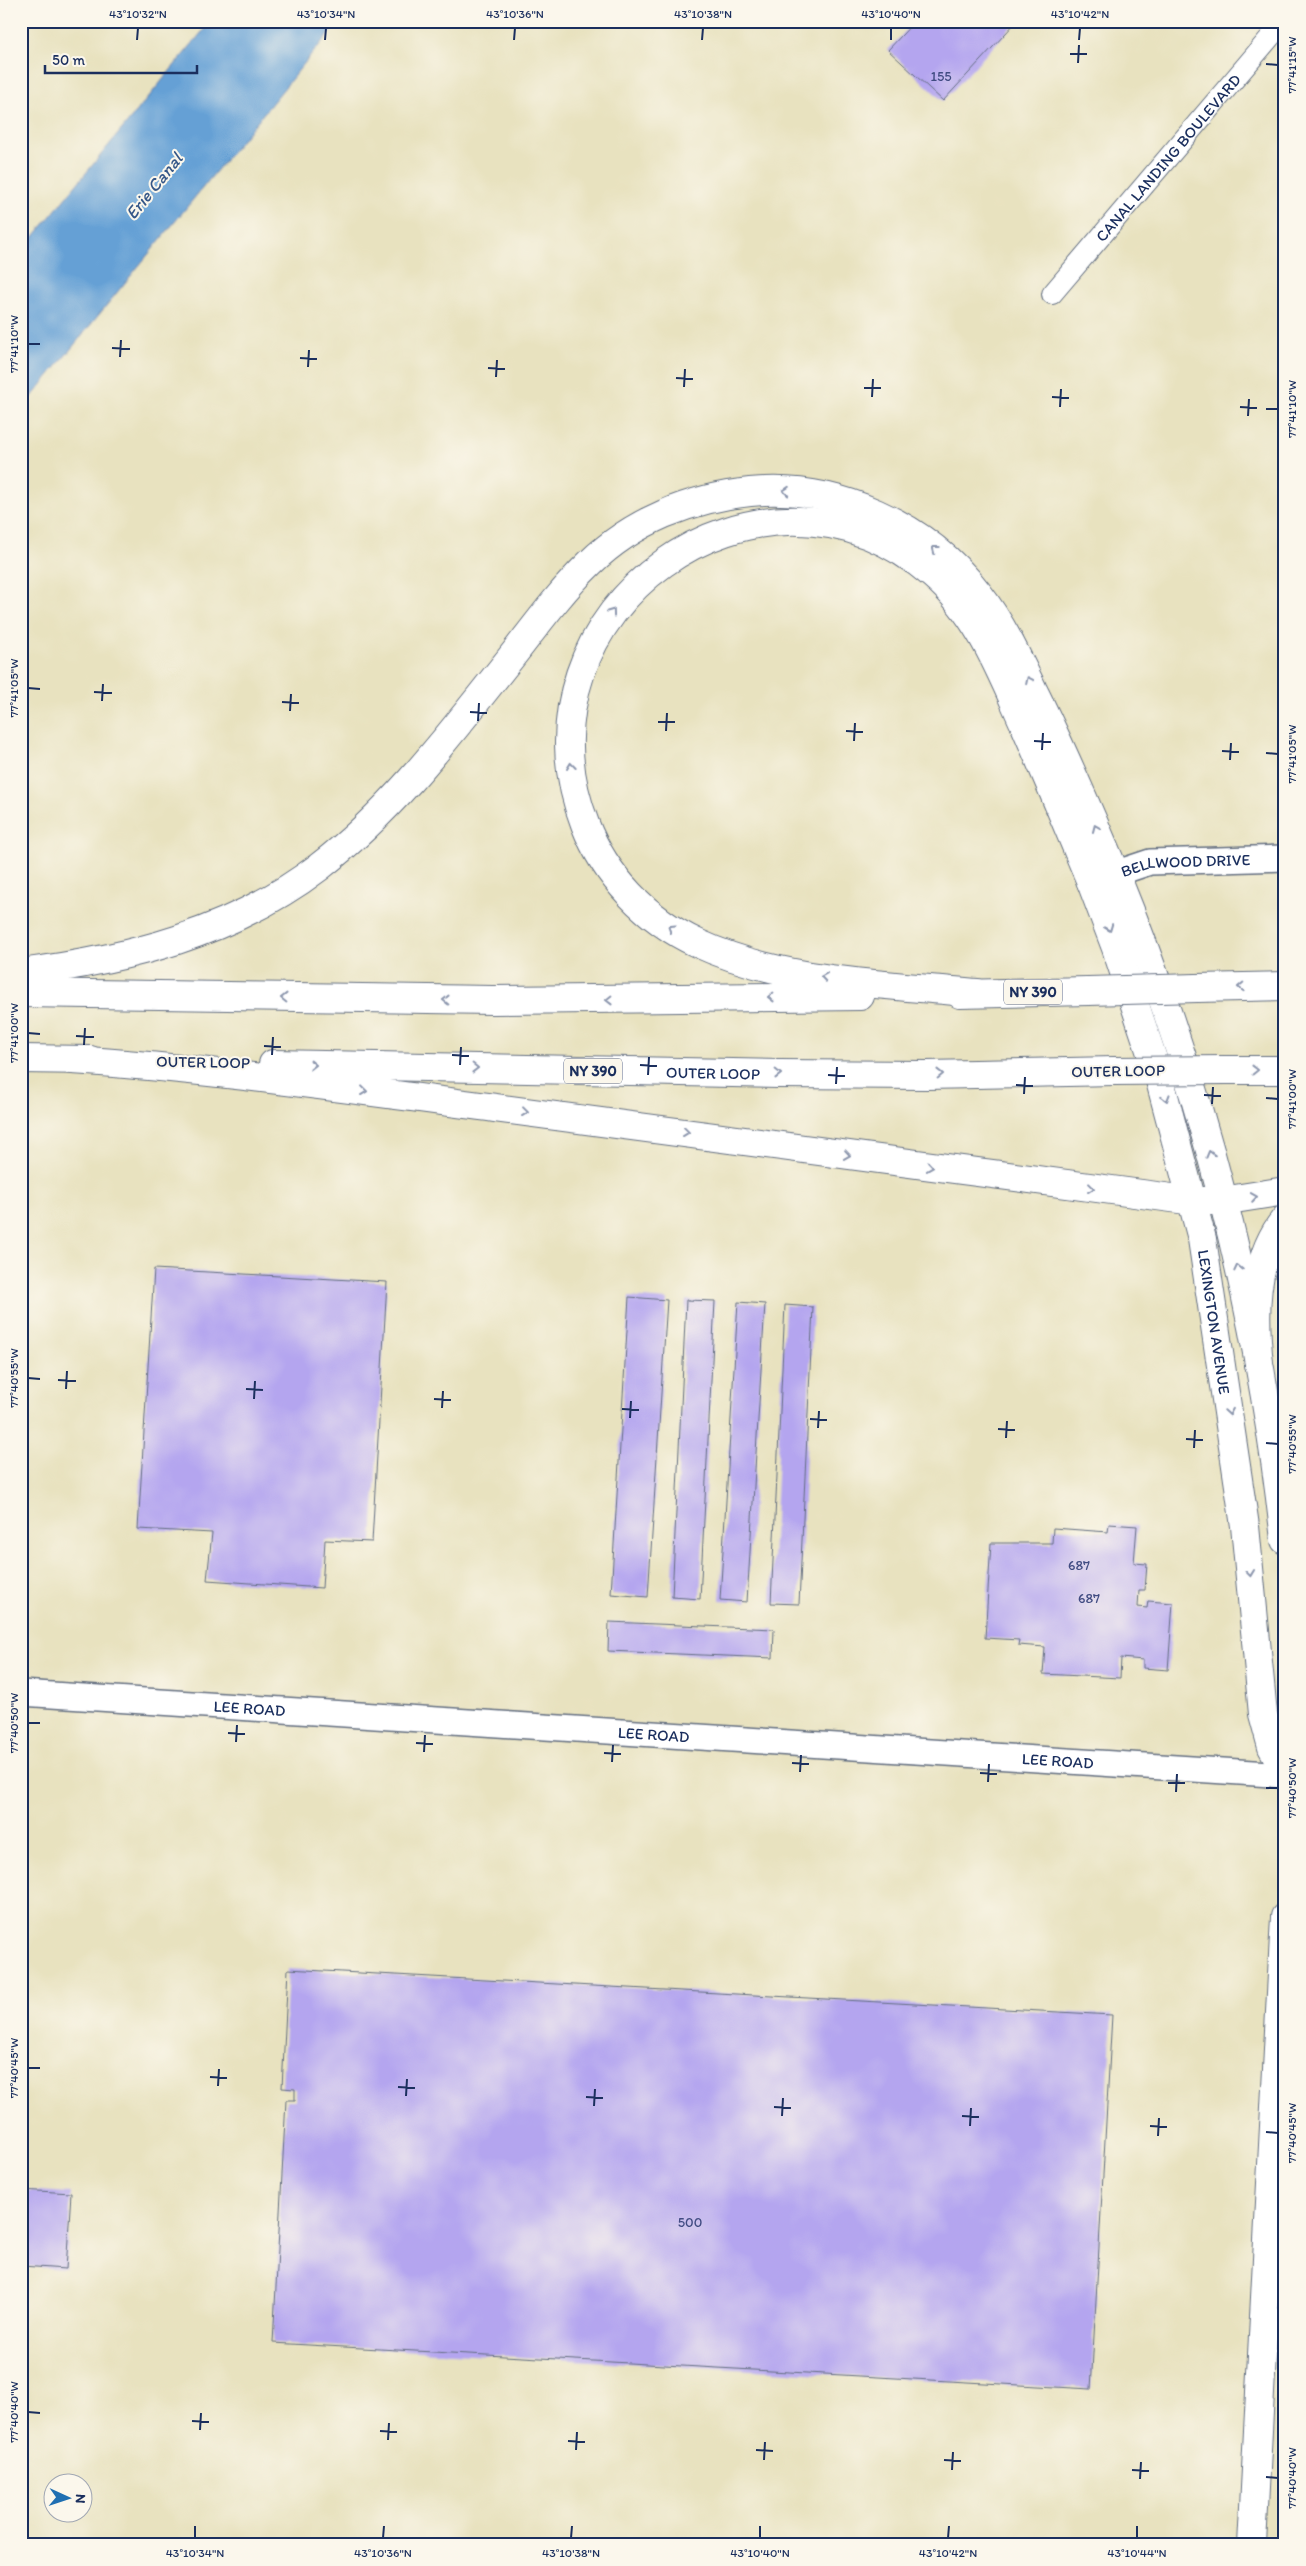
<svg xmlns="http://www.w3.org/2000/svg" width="1306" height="2566" font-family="Itim,sans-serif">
  <rect width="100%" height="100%" fill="#fbf7ec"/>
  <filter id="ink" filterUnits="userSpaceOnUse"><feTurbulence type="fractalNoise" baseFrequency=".02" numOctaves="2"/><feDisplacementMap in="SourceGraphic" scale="10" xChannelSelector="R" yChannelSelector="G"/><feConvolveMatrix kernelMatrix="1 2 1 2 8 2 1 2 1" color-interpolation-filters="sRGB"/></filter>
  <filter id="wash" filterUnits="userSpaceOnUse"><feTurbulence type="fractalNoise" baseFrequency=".0096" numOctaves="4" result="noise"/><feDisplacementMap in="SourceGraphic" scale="20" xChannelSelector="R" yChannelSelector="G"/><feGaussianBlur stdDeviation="1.12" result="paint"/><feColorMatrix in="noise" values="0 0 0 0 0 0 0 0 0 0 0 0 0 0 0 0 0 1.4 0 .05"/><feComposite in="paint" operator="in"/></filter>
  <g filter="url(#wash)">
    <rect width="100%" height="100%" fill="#e8e2bf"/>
    <path fill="#65a0d5" stroke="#40689a" d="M211 21H339L21 410V252Z"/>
    <g id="blocks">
      <g fill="#b4a5ef">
        <path d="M915 21H1017L943 101 888 50Z"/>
        <path d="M154 1269 387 1282 372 1542 325 1540 322 1588 207 1580 212 1533 138 1529Z"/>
        <path d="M629 1297 667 1300 648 1597 611 1594Z"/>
        <path d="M686 1300 715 1301 700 1599 672 1597Z"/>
        <path d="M738 1302 765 1304 747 1602 720 1600Z"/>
        <path d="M785 1305 813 1307 799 1604 771 1603Z"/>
        <path d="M1109 1524 1137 1526 1134 1563 1147 1564 1145 1590H1139L1138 1607 1147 1608 1148 1601 1173 1603 1168 1670 1143 1668V1660L1121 1658 1120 1678 1043 1674 1045 1647 1018 1645 1019 1640 985 1638 991 1543H1052L1053 1528 1108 1532Z"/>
        <path d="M609 1622 774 1629 773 1658 608 1651Z"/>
        <path d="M288 1969 1112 2015 1091 2389 273 2343 286 2100H295V2089L282 2088Z"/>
        <path d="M21 2190 71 2193 66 2269 21 2266Z"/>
      </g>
    </g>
  </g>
  <g filter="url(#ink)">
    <use href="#blocks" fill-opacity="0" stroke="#636e80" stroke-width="1"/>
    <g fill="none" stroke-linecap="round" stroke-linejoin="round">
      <g stroke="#636e80" stroke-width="22">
        <g id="minor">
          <path id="s1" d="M1052 294 1284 21"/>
        </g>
      </g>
      <g stroke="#636e80" stroke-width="28">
        <g id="tertiary">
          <path id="s2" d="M1096 880 1150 862 1285 858"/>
          <path id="s3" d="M21 1693 1285 1775"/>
        </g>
      </g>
      <g stroke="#636e80" stroke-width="30">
        <g id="secondary">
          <path d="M1115 873C1202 1085 1260 1312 1285 1540"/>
          <path id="s4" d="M1091 882 1116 948 1159 1077 1202 1239 1245 1526 1263 1714 1272 1747 1285 1770"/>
          <path d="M1252 2545 1285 1917"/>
        </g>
      </g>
      <g stroke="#636e80" stroke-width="30">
        <g id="motorway">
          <path d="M21 973C128 959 231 934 319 867 394 809 450 734 509 660 535 627 560 592 590 563 633 521 691 498 750 492 836 483 926 525 978 593 1001 622 1017 656 1033 690 1063 750 1089 811 1115 873"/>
          <path d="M1197 988 1285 986"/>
          <path d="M21 993 493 1000 860 996"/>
          <path d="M977 993C885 984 783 983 697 943 647 920 605 876 585 824 502 611 761 425 933 575 980 615 1001 673 1026 728 1048 779 1070 831 1091 882"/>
          <path d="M960 994 1088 991"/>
          <path d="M21 1059 90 1060"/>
          <path d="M72 1060C213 1069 354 1090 495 1108 728 1138 961 1170 1194 1201H1222L1285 1191"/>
          <path id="s5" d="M273 1064 778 1074 927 1075 1114 1071"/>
          <path d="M1225 1070H1285"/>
          <path d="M1259 1364C1254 1316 1252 1259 1285 1219"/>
        </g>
      </g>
      <use href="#minor" stroke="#fff" stroke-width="20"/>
      <use href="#tertiary" stroke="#fff" stroke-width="25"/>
      <use href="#secondary" stroke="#fff" stroke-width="28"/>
      <use href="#motorway" stroke="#fff" stroke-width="28"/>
      <g stroke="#636e80" stroke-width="30" stroke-linecap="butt">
        <g id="motorway-bridge">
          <path d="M1088 991 1197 988"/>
          <path d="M1114 1071 1225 1070"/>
        </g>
      </g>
      <use href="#motorway-bridge" stroke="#fff" stroke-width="28"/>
    </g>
    <defs><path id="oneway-chevron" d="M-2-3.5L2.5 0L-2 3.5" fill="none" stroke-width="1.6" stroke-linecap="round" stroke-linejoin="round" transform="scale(1.25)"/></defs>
    <g stroke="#8d97ae">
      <use href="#oneway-chevron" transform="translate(786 491) rotate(-176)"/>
      <use href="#oneway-chevron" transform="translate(935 549) rotate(-142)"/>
      <use href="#oneway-chevron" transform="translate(612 612) rotate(-54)"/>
      <use href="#oneway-chevron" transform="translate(1029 680) rotate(-116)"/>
      <use href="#oneway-chevron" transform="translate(571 766) rotate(-97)"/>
      <use href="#oneway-chevron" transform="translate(1096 828) rotate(-113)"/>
      <use href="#oneway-chevron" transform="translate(671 928) rotate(-148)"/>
      <use href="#oneway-chevron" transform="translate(1109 928) rotate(69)"/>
      <use href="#oneway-chevron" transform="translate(824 977) rotate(-172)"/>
      <use href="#oneway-chevron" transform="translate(1241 987) rotate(178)"/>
      <use href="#oneway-chevron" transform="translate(771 997) rotate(179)"/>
      <use href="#oneway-chevron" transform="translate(284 998) rotate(-179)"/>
      <use href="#oneway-chevron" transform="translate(446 1000) rotate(-179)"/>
      <use href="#oneway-chevron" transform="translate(609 1000) rotate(179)"/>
      <use href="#oneway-chevron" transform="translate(313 1065) rotate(1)"/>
      <use href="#oneway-chevron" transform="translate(475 1068) rotate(1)"/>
      <use href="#oneway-chevron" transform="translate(1255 1070) rotate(-1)"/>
      <use href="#oneway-chevron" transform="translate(778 1074) rotate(1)"/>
      <use href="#oneway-chevron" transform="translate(940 1074) rotate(-1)"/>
      <use href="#oneway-chevron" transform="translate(364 1091) rotate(7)"/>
      <use href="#oneway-chevron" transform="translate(1166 1098) rotate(74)"/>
      <use href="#oneway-chevron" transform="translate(525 1112) rotate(7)"/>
      <use href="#oneway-chevron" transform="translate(686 1132) rotate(7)"/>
      <use href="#oneway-chevron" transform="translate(1210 1154) rotate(-105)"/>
      <use href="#oneway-chevron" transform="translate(847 1155) rotate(8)"/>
      <use href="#oneway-chevron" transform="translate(930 1167) rotate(8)"/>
      <use href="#oneway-chevron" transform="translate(1091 1188) rotate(7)"/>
      <use href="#oneway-chevron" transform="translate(1254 1197) rotate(-9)"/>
      <use href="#oneway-chevron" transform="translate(1238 1268) rotate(-103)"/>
      <use href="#oneway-chevron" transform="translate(1229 1412) rotate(81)"/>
      <use href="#oneway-chevron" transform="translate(1250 1573) rotate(84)"/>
    </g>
  </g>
  <path fill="none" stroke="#1b2f5e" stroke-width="2" d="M137 40 138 28M325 40 326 28M514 40 515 28M702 40 703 28M891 40V28M1079 40 1080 28M1070 54H1087M1078 63 1079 45M1266 64 1278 65M28 344H40M112 348 130 349M120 357 121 340M300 358 317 359M308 367 309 350M488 368 505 369M496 377 497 360M676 378 693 379M684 387 685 369M864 388H881M872 397 873 379M1052 397 1069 398M1060 407 1061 389M1240 407 1257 408M1266 409H1278M1248 416 1249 399M28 688 40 689M94 692 112 693M102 701 103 684M282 702 299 703M290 711 291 694M470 712 487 713M478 721 479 703M658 722H675M666 731 667 713M846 731 863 732M854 741 855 723M1034 741 1051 742M1042 750 1043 733M1222 751 1239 752M1266 753 1278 754M1230 760 1231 743M28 1033 40 1034M76 1036 94 1037M84 1045 85 1028M264 1046 281 1047M272 1055 273 1037M452 1055 469 1056M460 1065 461 1047M640 1065 657 1066M648 1075 649 1057M828 1075 845 1076M836 1084 837 1067M1016 1085 1033 1086M1024 1094 1025 1077M1204 1095 1221 1096M1266 1098 1278 1099M1212 1104 1213 1087M28 1378 40 1379M58 1380 76 1381M66 1389 67 1371M246 1389 263 1390M254 1399 255 1381M434 1399 451 1400M442 1408 443 1391M622 1409 639 1410M630 1418 631 1401M810 1419 827 1420M818 1428 819 1411M998 1429 1015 1430M1006 1438 1007 1421M1186 1439 1203 1440M1266 1443 1278 1444M1194 1448 1195 1430M28 1723H40M228 1733 245 1734M236 1742 237 1725M416 1743 433 1744M424 1752 425 1735M604 1753 621 1754M612 1762 613 1745M792 1763 809 1764M800 1772 801 1755M980 1773 997 1774M988 1782 989 1764M1168 1783H1185M1266 1788H1278M1176 1792 1177 1774M28 2068H40M210 2077 227 2078M218 2086 219 2069M398 2087 415 2088M406 2096 407 2079M586 2097 603 2098M594 2106 595 2089M774 2107 791 2108M782 2116 783 2098M962 2116 979 2117M970 2126 971 2108M1150 2126 1167 2127M1266 2132 1278 2133M1158 2136 1159 2118M28 2412 40 2413M192 2421 209 2422M200 2430 201 2413M380 2431 397 2432M388 2440 389 2423M568 2441 585 2442M576 2450 577 2432M756 2450 773 2451M764 2460 765 2442M944 2460 961 2461M952 2470 953 2452M1132 2470 1149 2471M1266 2477 1278 2478M1140 2479 1141 2462M195 2538V2526M383 2538 384 2526M571 2538 572 2526M760 2538V2526M948 2538 949 2526M1137 2538V2526"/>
  <g text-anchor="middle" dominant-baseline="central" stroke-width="4" stroke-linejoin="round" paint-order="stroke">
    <g font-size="14" fill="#414c82">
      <text x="941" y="76">155</text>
      <text x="1079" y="1565">687</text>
      <text x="1089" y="1598">687</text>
      <text x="690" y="2222">500</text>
    </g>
    <g fill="#fbf7ec" stroke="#5e6b89" stroke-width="1">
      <rect x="1004" y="979.5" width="58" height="25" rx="4"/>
      <rect x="564" y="1058.5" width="58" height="25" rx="4"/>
    </g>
    <g font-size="15" font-weight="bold" fill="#1b2f5e">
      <text x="1033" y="992">NY 390</text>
      <text x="593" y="1071">NY 390</text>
    </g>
    <g font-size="16" fill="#1b2f5e" stroke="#fbf7ec">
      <text stroke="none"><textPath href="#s1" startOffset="179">CANAL LANDING BOULEVARD</textPath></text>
      <text stroke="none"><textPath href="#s2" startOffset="92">BELLWOOD DRIVE</textPath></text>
      <text transform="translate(203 1062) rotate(1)">OUTER LOOP</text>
      <text transform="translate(1118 1071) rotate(-1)">OUTER LOOP</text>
      <text stroke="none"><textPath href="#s5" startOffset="440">OUTER LOOP</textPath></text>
      <text stroke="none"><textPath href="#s4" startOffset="458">LEXINGTON AVENUE</textPath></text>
      <text stroke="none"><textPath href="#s3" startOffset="229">LEE ROAD</textPath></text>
      <text stroke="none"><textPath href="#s3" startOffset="634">LEE ROAD</textPath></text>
      <text stroke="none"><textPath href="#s3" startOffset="1039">LEE ROAD</textPath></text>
    </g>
    <g font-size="18" font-style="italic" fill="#355788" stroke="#fbf7ec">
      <text transform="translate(154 186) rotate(-51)">Erie Canal</text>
    </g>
  </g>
  <rect width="1306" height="2566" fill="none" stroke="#fbf7ec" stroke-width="55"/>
  <g transform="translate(68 2498) rotate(93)"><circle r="24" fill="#fbf7ec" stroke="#a1a7b3"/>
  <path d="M0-4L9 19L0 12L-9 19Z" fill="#1f6fb2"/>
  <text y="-8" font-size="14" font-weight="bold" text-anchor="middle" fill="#1b2f5e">N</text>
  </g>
  <path d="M45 65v8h152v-8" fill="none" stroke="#1b2f5e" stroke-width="2.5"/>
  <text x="52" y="65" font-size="15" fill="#1b2f5e" stroke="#fbf7ec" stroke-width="4" paint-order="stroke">50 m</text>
  <rect x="28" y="28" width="1250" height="2510" fill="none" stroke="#1b2f5e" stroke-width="2"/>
  <g font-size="12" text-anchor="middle" fill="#1b2f5e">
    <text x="138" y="18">43°10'32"N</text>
    <text x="326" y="18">43°10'34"N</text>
    <text x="515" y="18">43°10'36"N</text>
    <text x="703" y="18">43°10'38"N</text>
    <text x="891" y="18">43°10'40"N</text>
    <text x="1080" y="18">43°10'42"N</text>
    <text transform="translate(1292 65) rotate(-90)" y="4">77°41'15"W</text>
    <text transform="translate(14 344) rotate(-90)" y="4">77°41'10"W</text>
    <text transform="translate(1292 409) rotate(-90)" y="4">77°41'10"W</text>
    <text transform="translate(14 688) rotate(-90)" y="4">77°41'05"W</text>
    <text transform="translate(1292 754) rotate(-90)" y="4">77°41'05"W</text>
    <text transform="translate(14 1033) rotate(-90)" y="4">77°41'00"W</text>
    <text transform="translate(1292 1099) rotate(-90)" y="4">77°41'00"W</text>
    <text transform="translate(14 1378) rotate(-90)" y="4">77°40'55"W</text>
    <text transform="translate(1292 1444) rotate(-90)" y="4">77°40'55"W</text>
    <text transform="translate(14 1723) rotate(-90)" y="4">77°40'50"W</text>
    <text transform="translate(1292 1788) rotate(-90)" y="4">77°40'50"W</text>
    <text transform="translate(14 2068) rotate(-90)" y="4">77°40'45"W</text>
    <text transform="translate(1292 2133) rotate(-90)" y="4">77°40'45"W</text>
    <text transform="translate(14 2412) rotate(-90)" y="4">77°40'40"W</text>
    <text transform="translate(1292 2478) rotate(-90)" y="4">77°40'40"W</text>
    <text x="195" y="2557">43°10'34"N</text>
    <text x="383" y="2557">43°10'36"N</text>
    <text x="571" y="2557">43°10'38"N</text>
    <text x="760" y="2557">43°10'40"N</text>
    <text x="948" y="2557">43°10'42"N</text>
    <text x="1137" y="2557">43°10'44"N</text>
  </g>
</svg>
